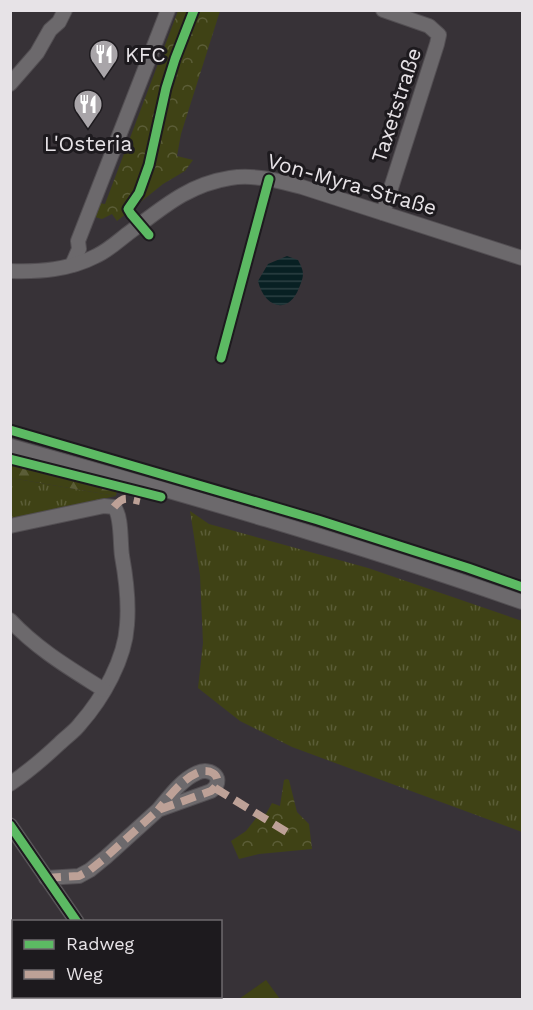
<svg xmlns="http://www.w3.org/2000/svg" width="533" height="1010" font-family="'Work Sans',sans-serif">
  <defs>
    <pattern id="grass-tufts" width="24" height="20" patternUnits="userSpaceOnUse" patternTransform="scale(1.5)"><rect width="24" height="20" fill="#3f4215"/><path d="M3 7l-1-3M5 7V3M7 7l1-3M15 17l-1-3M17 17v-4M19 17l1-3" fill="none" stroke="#5b5d37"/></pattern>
    <pattern id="forest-firs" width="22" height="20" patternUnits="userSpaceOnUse" patternTransform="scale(1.5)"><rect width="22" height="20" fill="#3f4215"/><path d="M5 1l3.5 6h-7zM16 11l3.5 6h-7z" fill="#5b5d37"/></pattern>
    <pattern id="park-crowns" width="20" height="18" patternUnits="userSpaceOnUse" patternTransform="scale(1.5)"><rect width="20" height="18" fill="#3f4215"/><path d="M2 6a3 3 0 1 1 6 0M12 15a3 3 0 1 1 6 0" fill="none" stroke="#5b5d37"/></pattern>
    <pattern id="water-rules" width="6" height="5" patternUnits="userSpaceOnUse" patternTransform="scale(1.5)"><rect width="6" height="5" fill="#082023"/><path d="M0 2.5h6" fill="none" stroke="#2c4043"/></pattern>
  </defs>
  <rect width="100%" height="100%" fill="#373237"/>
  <g fill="url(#grass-tufts)">
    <path d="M11 478 116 496 11 519Z"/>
    <path d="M190 511 209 524 368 568 522 621V832L292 747 240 721 198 688 203 643 200 575Z"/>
  </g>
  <path fill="url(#forest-firs)" d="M11 464 117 491 116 496 11 478Z"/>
  <g fill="url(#park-crowns)">
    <path d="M178 11H220L181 134 177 156 193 160 185 171 163 184 117 221 112 214 102 219 95 217 99 203 105 204Z"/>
    <path d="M287 779 289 780 297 812 309 824 312 849 259 854 239 859 231 841 246 831 260 813 266 814 272 803 280 806 284 780Z"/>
  </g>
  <g fill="#3f4215">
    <path d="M13 938 14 996H103L104 998 102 1000 11 999 10 940Z"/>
    <path d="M266 980 280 999H239Z"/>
  </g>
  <path fill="url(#water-rules)" d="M287 256 298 260C300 264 303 269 303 274 303 278 301 283 299 288 288 316 264 307 258 281L268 264Z"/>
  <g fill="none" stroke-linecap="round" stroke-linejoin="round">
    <g stroke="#534f53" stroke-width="16">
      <g id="minor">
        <path d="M10 84 37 53 50 30 59 22 65 10"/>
        <path d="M383 213 437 44 439 35 429 26 383 10"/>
        <path d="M72 265 79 249 78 241 168 10"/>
        <path d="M10 271C40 272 69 270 96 256 107 251 116 243 126 235 160 210 186 185 230 178 255 174 278 181 302 187L522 258"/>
        <path d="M10 446C182 494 354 543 522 602"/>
        <path d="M10 526 104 506 114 507C122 516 120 543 122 556 126 578 129 602 127 625 125 659 103 698 80 724 75 731 67 736 60 743 44 758 29 771 10 784"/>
        <path d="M10 620C38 650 71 669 104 690"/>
        <path d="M10 825 77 922"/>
        <path d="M46 878 79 876 90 870 106 857 158 810 211 791C226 780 212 766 197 773 181 780 169 797 158 810"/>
        <path d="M129 996 131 1000"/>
      </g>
    </g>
    <use href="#minor" stroke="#6c696c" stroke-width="14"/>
    <g stroke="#bda197" stroke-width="8" stroke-dasharray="15 8" stroke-linecap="butt">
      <path d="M114 507C123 496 126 498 140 501"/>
      <path d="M215 788 290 834"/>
      <path d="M46 878 79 876 90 870 106 857 158 810 211 791C226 780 212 766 197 773 181 780 169 797 158 810"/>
    </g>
    <g stroke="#1d1a1e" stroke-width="13">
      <g id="cycleway">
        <path d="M149 235 131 214 128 209 139 193 149 165 166 88 175 59 194 10"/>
        <path d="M221 358 269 179"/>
        <path d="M10 430 318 520 468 568 522 587"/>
        <path d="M10 459 161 497"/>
        <path d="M10 825 77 922"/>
      </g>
    </g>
    <use href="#cycleway" stroke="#5cba63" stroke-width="9"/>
  </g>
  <defs>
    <g id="restaurant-pin" transform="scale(1.5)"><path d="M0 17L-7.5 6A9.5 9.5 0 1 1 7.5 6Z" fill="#a9a5a9" stroke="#1d1a1e"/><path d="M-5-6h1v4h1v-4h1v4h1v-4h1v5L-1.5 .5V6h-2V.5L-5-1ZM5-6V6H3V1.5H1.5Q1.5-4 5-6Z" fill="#fff"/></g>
  </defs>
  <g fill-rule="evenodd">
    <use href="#restaurant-pin" x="104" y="54"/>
    <use href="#restaurant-pin" x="88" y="104"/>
  </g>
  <g text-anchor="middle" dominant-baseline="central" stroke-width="6" stroke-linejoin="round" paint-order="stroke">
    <g font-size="21" fill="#e7e3e7" stroke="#1d1a1e" text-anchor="start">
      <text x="125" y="54">KFC</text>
      <text x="88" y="143" text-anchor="middle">L'Osteria</text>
    </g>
    <g font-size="21" fill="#e7e3e7" stroke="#1d1a1e">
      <text transform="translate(396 105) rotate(-72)">Taxetstraße</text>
      <text transform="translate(352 184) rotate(16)">Von-Myra-Straße</text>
    </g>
  </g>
  <rect width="533" height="1010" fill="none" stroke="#e7e3e7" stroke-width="24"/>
  <rect x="12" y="920" width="210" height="78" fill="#1d1a1e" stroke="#6e6a6e" stroke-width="1.5"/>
  <rect x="24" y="940" width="30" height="9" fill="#5cba63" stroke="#6e6a6e" stroke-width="1.5"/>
  <text x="66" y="950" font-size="18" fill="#e7e3e7">Radweg</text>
  <rect x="24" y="970" width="30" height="9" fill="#bda197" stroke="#6e6a6e" stroke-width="1.5"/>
  <text x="66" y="980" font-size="18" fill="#e7e3e7">Weg</text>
</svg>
